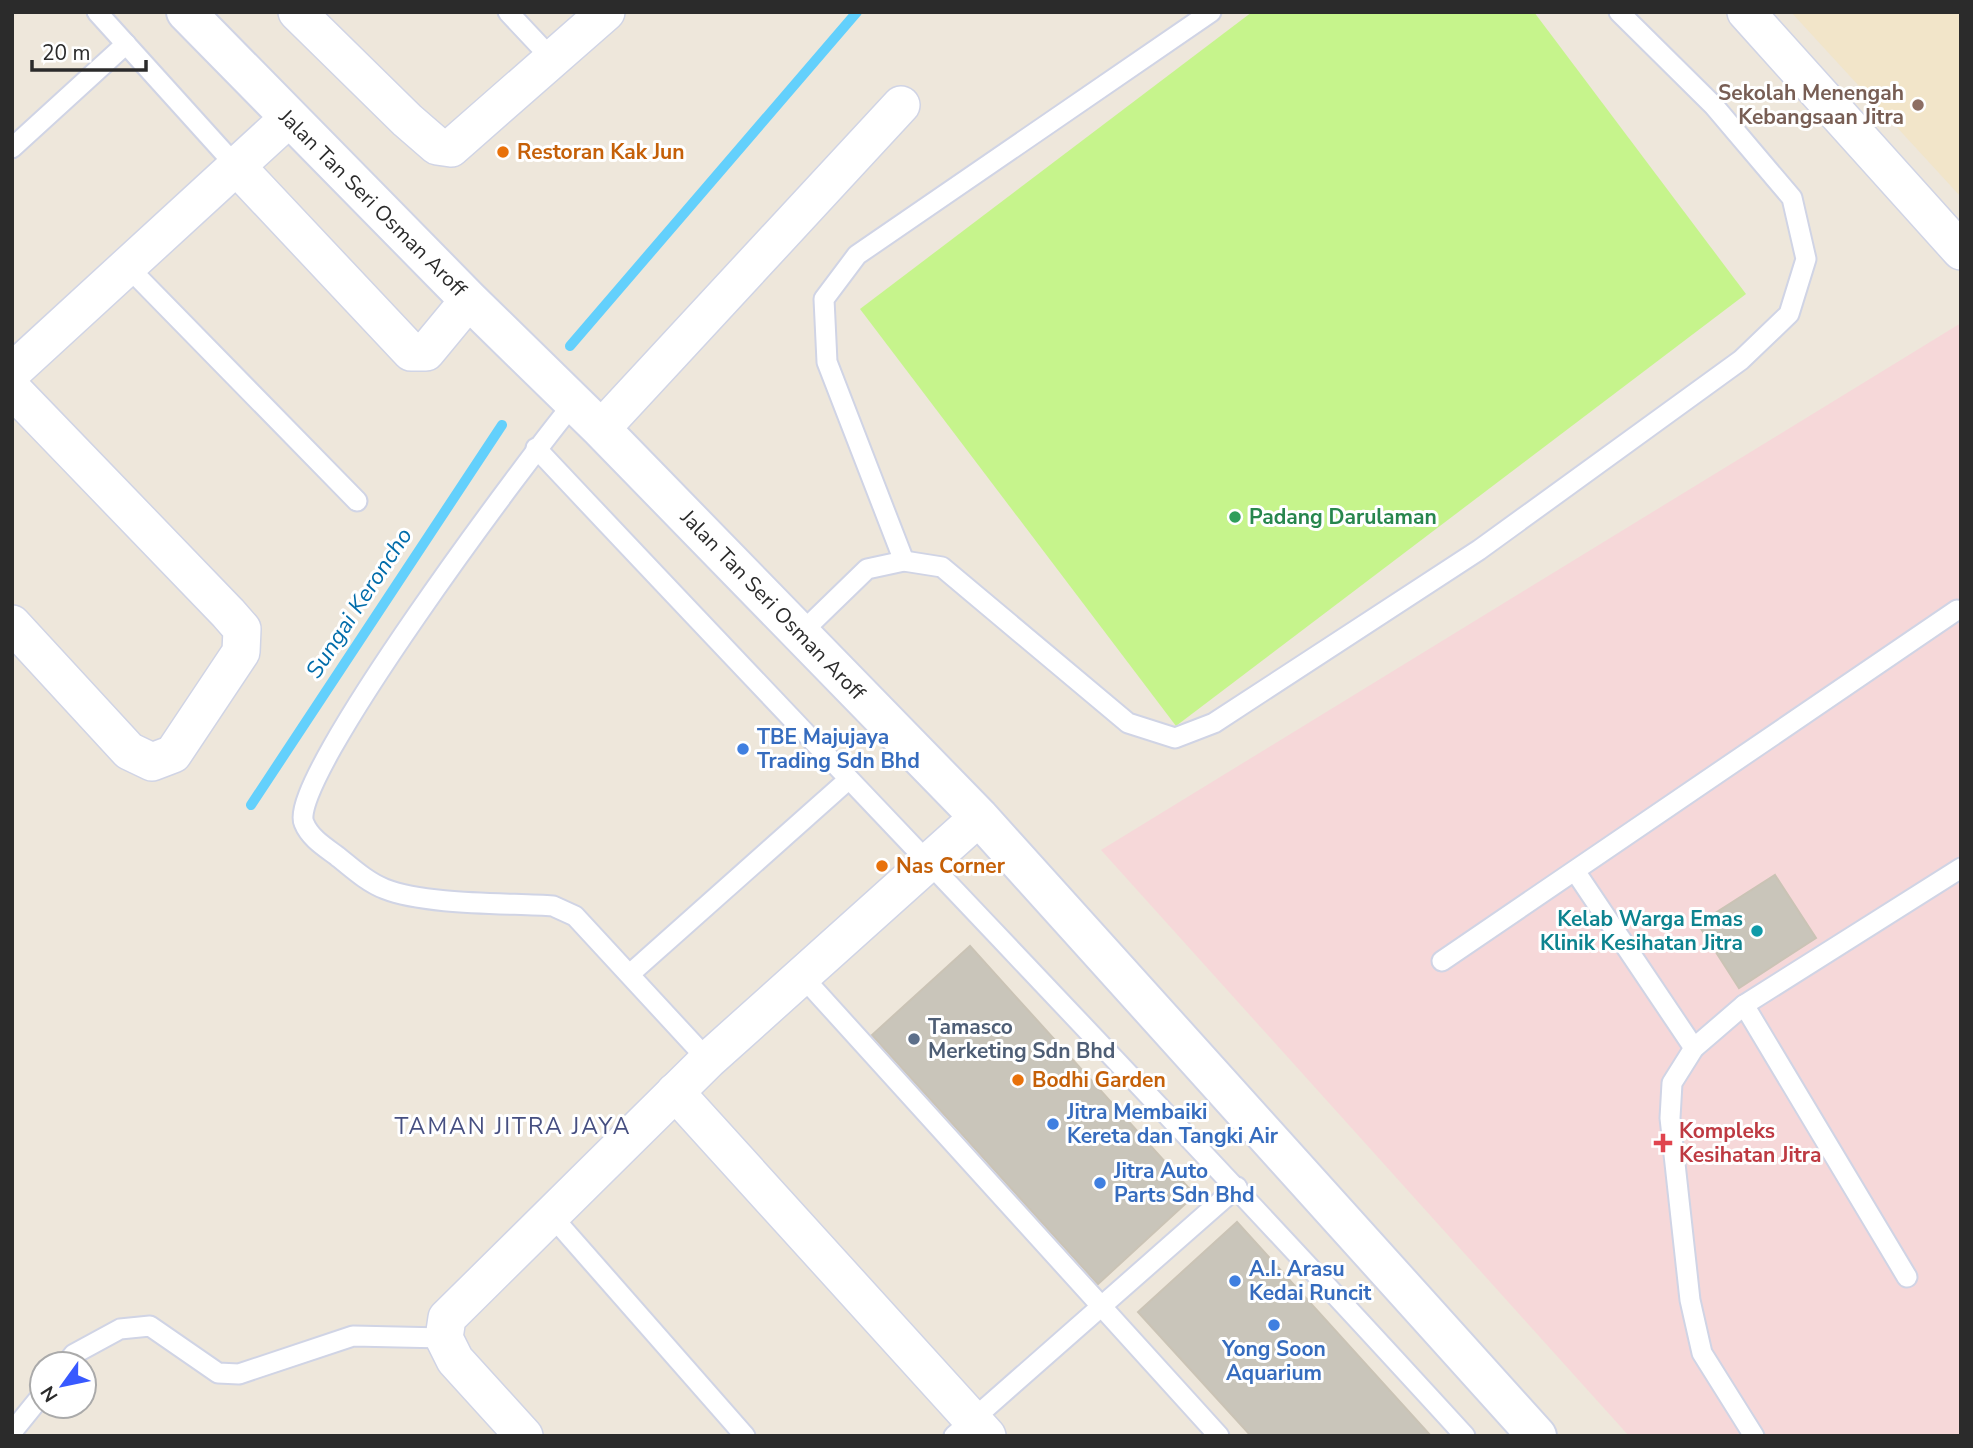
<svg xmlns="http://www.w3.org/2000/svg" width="1973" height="1448" font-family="'Nunito Sans',sans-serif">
  <rect width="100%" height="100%" fill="#eee7db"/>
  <path fill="#f2e5c9" d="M1791 12H1961V197Z"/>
  <path fill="#f6d8d9" d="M1961 323V1436H1629L1101 850Z"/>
  <path fill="#c6f48c" d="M1252 12H1534L1746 294 1176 726 860 309Z"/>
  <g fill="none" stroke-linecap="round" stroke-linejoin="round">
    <g stroke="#63d0fc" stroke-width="10">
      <path d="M570 346 857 12"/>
      <path d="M251 805 502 425"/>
    </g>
  </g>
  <g fill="#c9c5ba" stroke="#cac3b5" stroke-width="2">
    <path d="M1775 875 1816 938 1739 988 1698 924Z"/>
    <path d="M970 946 1195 1195 1098 1284 872 1035Z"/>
    <path d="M1237 1222 1431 1436H1251L1138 1312Z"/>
  </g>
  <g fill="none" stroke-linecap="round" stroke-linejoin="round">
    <g stroke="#d0d4e5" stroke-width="23">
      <g id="lane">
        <path d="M97 12 237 167"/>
        <path d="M508 12 554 61"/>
        <path d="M12 148 126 44"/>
        <path d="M128 267 357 501"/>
        <path d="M574 403C534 450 285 782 304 823 310 838 325 847 337 856 352 868 367 882 385 889 425 905 508 903 553 906L575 916 708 1060"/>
        <path d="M536 448C845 777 1160 1102 1465 1436"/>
        <path d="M904 561 827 362 824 299 857 255 1211 12"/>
        <path d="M800 634 867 569 904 561 942 567 1128 723 1175 738 1214 723 1479 550 1741 360 1789 314 1806 259 1792 198 1714 106 1619 12"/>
        <path d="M1575 871 1694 1048"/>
        <path d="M1442 961 1957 610"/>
        <path d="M631 973 848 780"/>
        <path d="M801 975 1219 1436"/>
        <path d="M1744 1005 1907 1277"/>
        <path d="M550 1214 745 1436"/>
        <path d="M66 1364 74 1354 120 1329 150 1326 218 1373 239 1374 353 1336 444 1338"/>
        <path d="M12 1432 42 1395"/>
        <path d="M954 1436 1237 1187"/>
        <path d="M1754 1436 1702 1353 1690 1300 1670 1118 1672 1083 1694 1048 1744 1005 1961 868"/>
      </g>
    </g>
    <g stroke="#d0d4e5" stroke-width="40">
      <g id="street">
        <path d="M297 12 407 120 437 146 451 148 606 12"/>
        <path d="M1746 12 1961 251"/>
        <path d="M237 167 411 352H426L469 300"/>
        <path d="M12 372 289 118"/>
        <path d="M12 389 228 613 242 629 241 652 173 754 152 762 129 751 12 624"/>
        <path d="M601 429 901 105"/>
        <path d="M675 1092 987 1436"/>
        <path d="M524 1436 455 1360 444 1338 447 1318 708 1060 979 817"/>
      </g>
    </g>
    <g stroke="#d0d4e5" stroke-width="42">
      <path id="secondary" d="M186 12 469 300 601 429 979 817 1537 1436"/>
    </g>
    <use href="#lane" stroke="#fff" stroke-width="19"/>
    <use href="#street" stroke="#fff" stroke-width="37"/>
    <use href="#secondary" stroke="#fff" stroke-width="38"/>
  </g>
  <circle fill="#8d6e63" stroke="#fff" stroke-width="2.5" cx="1918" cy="105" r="7"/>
  <g fill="#e8710a" stroke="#fff" stroke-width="2.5">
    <circle cx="503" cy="152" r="7"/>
    <circle cx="882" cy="866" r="7"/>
    <circle cx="1018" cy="1080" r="7"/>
  </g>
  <circle fill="#2e9e5b" stroke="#fff" stroke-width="2.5" cx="1235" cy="517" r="7"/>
  <g fill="#3f7fe0" stroke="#fff" stroke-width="2.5">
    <circle cx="743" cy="749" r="7"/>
    <circle cx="1053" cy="1124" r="7"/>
    <circle cx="1100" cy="1183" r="7"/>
    <circle cx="1235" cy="1281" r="7"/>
    <circle cx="1274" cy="1325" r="7"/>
  </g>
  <circle fill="#0f9aa8" stroke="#fff" stroke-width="2.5" cx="1757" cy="931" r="7"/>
  <circle fill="#5c6f8a" stroke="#fff" stroke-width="2.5" cx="914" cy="1039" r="7"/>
  <path fill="#e0444e" stroke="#fff" stroke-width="2.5" d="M1659.5 1132.5h7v7h7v7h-7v7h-7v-7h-7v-7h7z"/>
  <g text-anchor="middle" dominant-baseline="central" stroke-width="6" stroke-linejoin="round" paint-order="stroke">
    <g font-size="21" font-weight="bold" fill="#785e54" stroke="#fff" text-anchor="end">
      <text x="1904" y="93">Sekolah Menengah<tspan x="1904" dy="24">Kebangsaan Jitra</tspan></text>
    </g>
    <g font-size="21" font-weight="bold" fill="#c56008" stroke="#fff" text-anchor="start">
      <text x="517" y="152">Restoran Kak Jun</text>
      <text x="896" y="866">Nas Corner</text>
      <text x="1032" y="1080">Bodhi Garden</text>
    </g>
    <g font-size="21" fill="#2b2b2b" stroke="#fff">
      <text transform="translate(373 203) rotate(45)">Jalan Tan Seri Osman Aroff</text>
      <text transform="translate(773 605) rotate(46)">Jalan Tan Seri Osman Aroff</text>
    </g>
    <g font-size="21" font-weight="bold" fill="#27864d" stroke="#fff" text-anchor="start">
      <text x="1249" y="517">Padang Darulaman</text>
    </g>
    <g font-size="21" font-weight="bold" fill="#366cbe" stroke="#fff" text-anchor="start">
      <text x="757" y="737">TBE Majujaya<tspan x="757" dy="24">Trading Sdn Bhd</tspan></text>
      <text x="1067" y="1112">Jitra Membaiki<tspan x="1067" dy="24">Kereta dan Tangki Air</tspan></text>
      <text x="1114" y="1171">Jitra Auto<tspan x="1114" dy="24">Parts Sdn Bhd</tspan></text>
      <text x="1249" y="1269">A.I. Arasu<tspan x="1249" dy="24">Kedai Runcit</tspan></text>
      <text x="1274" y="1349" text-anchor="middle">Yong Soon<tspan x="1274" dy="24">Aquarium</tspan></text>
    </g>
    <g font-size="21" font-weight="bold" fill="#0d838f" stroke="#fff" text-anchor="end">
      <text x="1743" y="919">Kelab Warga Emas<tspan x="1743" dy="24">Klinik Kesihatan Jitra</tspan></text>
    </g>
    <g font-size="21" font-weight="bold" fill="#4e5e75" stroke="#fff" text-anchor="start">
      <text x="928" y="1027">Tamasco<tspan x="928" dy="24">Merketing Sdn Bhd</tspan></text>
    </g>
    <g font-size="21" font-weight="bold" fill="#be3a42" stroke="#fff" text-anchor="start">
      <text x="1679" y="1131">Kompleks<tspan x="1679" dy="24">Kesihatan Jitra</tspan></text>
    </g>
    <g font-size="23" font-style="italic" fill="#006caa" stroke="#fff">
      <text transform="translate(359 603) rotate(-57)">Sungai Keroncho</text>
    </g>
    <g font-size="23" letter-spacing="2" fill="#464f81" stroke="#fff">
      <text x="513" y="1126">TAMAN JITRA JAYA</text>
    </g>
  </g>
  <rect width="1973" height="1448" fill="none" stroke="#2b2b2b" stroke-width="28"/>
  <g transform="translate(63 1385) rotate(237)"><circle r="33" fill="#ffffff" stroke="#aaaaaa" stroke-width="2"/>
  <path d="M0-5L12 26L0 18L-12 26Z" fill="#3859ff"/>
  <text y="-10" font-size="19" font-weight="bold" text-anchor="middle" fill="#2b2b2b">N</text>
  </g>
  <path d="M32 60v10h114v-10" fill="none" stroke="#2b2b2b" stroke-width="3.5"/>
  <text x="42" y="60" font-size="21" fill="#2b2b2b" stroke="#ffffff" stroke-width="5" paint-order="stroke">20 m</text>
</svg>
